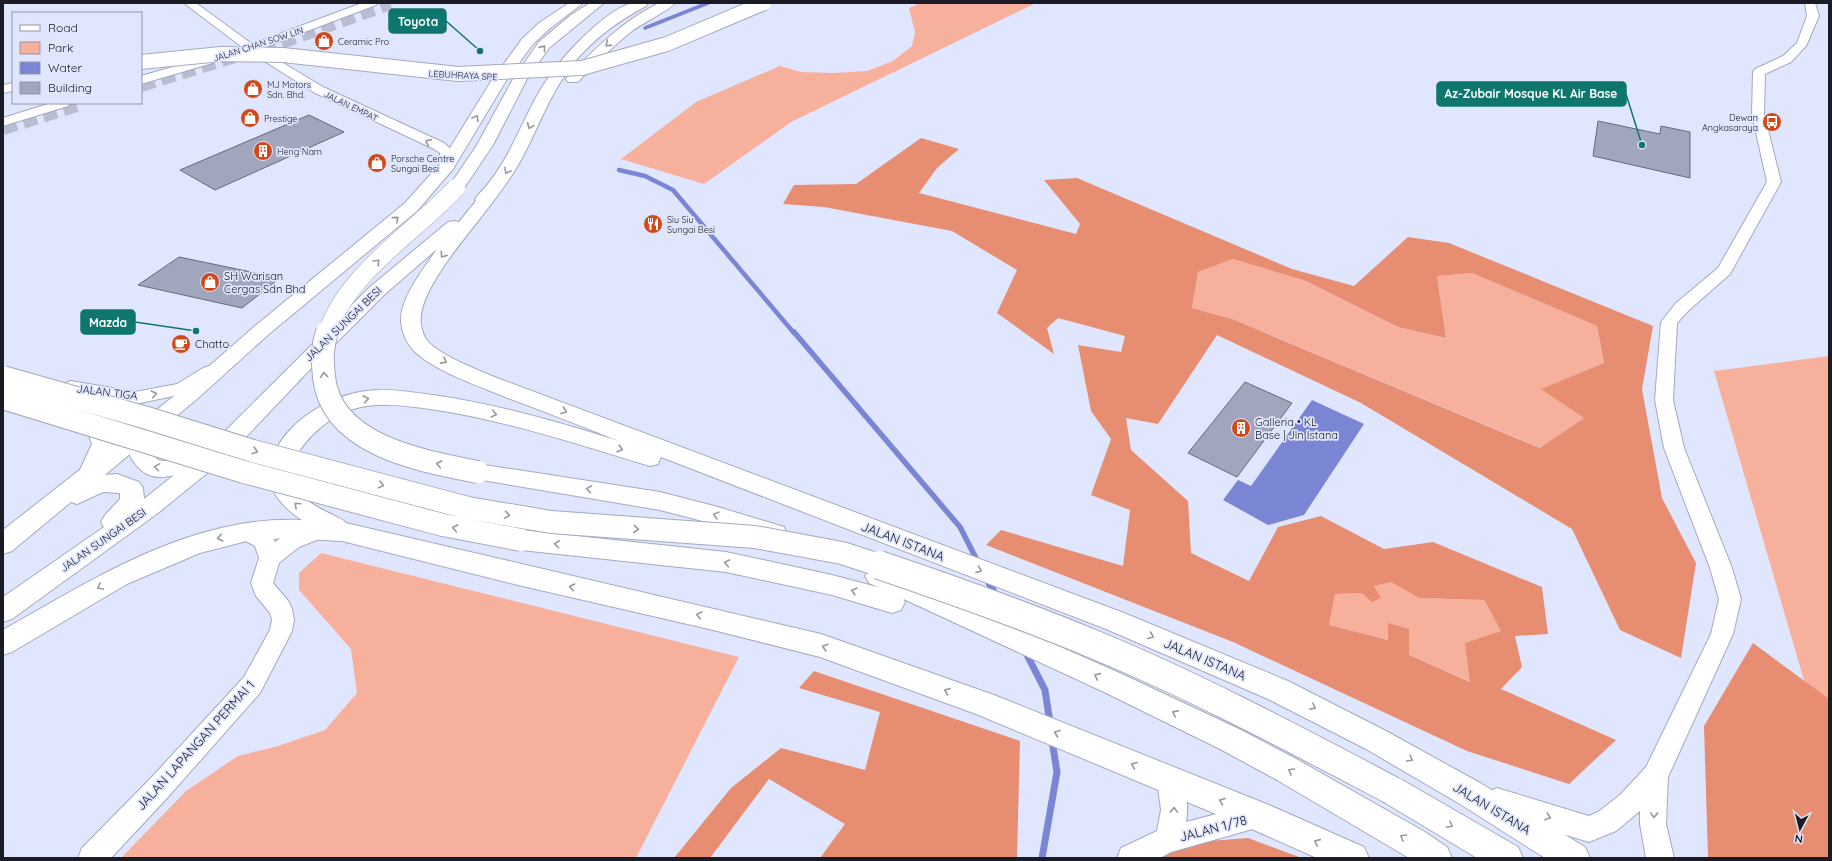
<svg xmlns="http://www.w3.org/2000/svg" width="1832" height="861" font-family="Quicksand,sans-serif">
  <rect width="100%" height="100%" fill="#e0e6fe"/>
  <g fill="#f7b09b">
    <path d="M920 3H1036L791 122 704 184 621 159 696 102 780 66 801 72 835 73 867 71 893 61 912 46 915 32 909 8Z"/>
    <path d="M1233 259 1306 281 1398 327 1446 338 1437 276 1472 273 1597 326 1604 363 1542 389 1584 418 1541 448 1232 319 1192 308 1198 272Z"/>
    <path d="M1829 356V736L1817 725 1714 371Z"/>
    <path d="M321 553 739 657 636 858H121L186 791 238 756 278 746 325 730 357 693 351 649 299 590V573Z"/>
    <path d="M1391 582 1419 598 1484 600 1501 631 1471 682 1409 655 1388 640 1329 625 1335 594 1362 593 1374 586Z"/>
  </g>
  <g fill="#e78d71" fill-rule="evenodd">
    <path d="M921 138 959 149 937 168 919 193 1076 234 1080 224 1044 180 1077 178 1292 269 1354 286 1408 237 1449 243 1653 326 1642 389 1662 498 1696 563 1681 658 1620 630 1572 529 1361 403 1217 335 1158 424 1126 418 1131 450 1188 501 1191 553 1249 581 1278 527 1321 516 1384 549 1433 542 1542 587 1548 634 1515 636 1522 667 1501 689 1616 740 1569 784 1467 751 1233 642 986 545 1001 530 1123 566 1130 510 1091 495 1111 439 1091 411 1078 345 1121 352 1125 336 1058 318 1047 328 1054 354 997 313 1017 270 952 231 824 207 783 204 794 185 856 184ZM1233 259 1306 281 1398 327 1446 338 1437 276 1472 273 1597 326 1604 363 1541 389 1584 418 1540 448 1232 319 1192 308 1198 272ZM1391 582 1419 598 1484 600 1501 631 1465 643 1470 682 1409 655V629L1388 623V640L1329 625 1335 594 1362 593 1372 602 1381 598 1374 586Z"/>
    <path d="M1753 643 1829 699V858H1708L1704 726Z"/>
    <path d="M814 671 1020 741 1017 858H820L845 824 769 779 710 858H674L731 788 781 748 865 770 880 712 799 688Z"/>
    <path d="M1248 838 1302 858H1159L1184 843Z"/>
  </g>
  <path fill="#7a86d4" d="M1312 400 1364 424 1304 515 1268 525 1223 500 1238 480 1251 486Z"/>
  <g fill="none" stroke-linecap="round" stroke-linejoin="round">
    <path stroke="#7a86d4" stroke-width="3.5" d="M645 28 708 3"/>
    <path stroke="#7a86d4" stroke-width="4.5" d="M619 170 645 176 673 190 794 333"/>
    <path stroke="#7a86d4" stroke-width="5.5" d="M794 332 960 527 979 564"/>
    <g stroke="#7a86d4" stroke-width="7">
      <path d="M987 579 996 596"/>
      <path d="M1025 651 1045 690 1050 723"/>
      <path d="M1042 858 1057 772 1052 740"/>
    </g>
  </g>
  <g fill="#a1a6bd" stroke="#656a7f">
    <path d="M309 115 344 132 215 190 180 170Z"/>
    <path d="M1598 121 1660 134 1661 126 1690 132V178L1593 156Z"/>
    <path d="M179 257 280 278 242 308 138 285Z"/>
    <path d="M1245 382 1292 403 1237 477 1188 453Z"/>
  </g>
  <g fill="none" stroke-linecap="round" stroke-linejoin="round">
    <g stroke="#b8bdd2" stroke-width="14" stroke-dasharray="14 7" stroke-linecap="butt">
      <path d="M141 85 293 38 390 3"/>
      <path d="M3 128 83 103"/>
    </g>
    <g stroke="#a4a9c0" stroke-width="2">
      <g id="minor">
        <path d="M184 3H196L252 44 362 3H377L376 5 260 49 323 87 444 143 454 152V166L452 169H442L440 166V153L434 149 315 93 250 52 141 84V76L242 47Z"/>
        <path d="M1805 3H1815L1819 16 1806 46 1791 62 1765 74 1764 114 1781 182 1730 274 1688 311 1677 323 1673 400 1684 448 1732 568 1741 599 1733 634 1668 777 1666 824 1674 858H1646L1640 824V811L1616 831 1589 842 1497 814 1488 810 1484 801 1488 792 1497 788 1589 816 1598 812 1620 795 1646 767 1711 634 1719 599 1710 568 1664 448 1655 400 1661 322 1676 303 1718 268 1767 182 1752 114 1753 72 1755 69 1783 56 1797 43 1807 16Z"/>
        <path d="M51 103H70L68 106 3 126V118Z"/>
        <path d="M209 366 215 368 218 372 215 376 188 393 135 404 71 393 65 391 62 387 65 383 71 381 135 392 177 384 203 368Z"/>
        <path d="M82 419 104 425 112 444 94 481 87 483 80 481 77 476 92 444 89 435 75 431 73 426 75 421Z"/>
        <path d="M320 522 327 524 330 530 327 536 299 547 279 563 273 583 289 602 292 609 294 620 292 631 260 693 168 797 111 858H78L82 848 150 779 244 677 270 630 272 620 270 613 256 596 251 583 259 558 255 546 240 538 237 532 240 526C252 522 270 530 275 542L285 535Z"/>
        <path d="M1170 768 1179 771C1186 787 1189 805 1186 822L1258 803 1267 807 1271 816 1267 825 1171 852 1160 858H1117L1121 848 1157 831 1161 810 1157 780 1161 771Z"/>
      </g>
    </g>
    <g stroke="#a4a9c0" stroke-width="2">
      <g id="major">
        <path d="M569 3H583L549 29 532 45 504 84 453 169 417 211 269 334 197 399 167 424 172 425 175 431 172 437 153 455C165 473 188 444 201 443 204 443 208 445 210 446L370 287 448 222 454 221 459 222 476 201 475 200 477 196C504 169 516 136 533 103 548 74 570 48 594 27 603 19 621 5 633 3 638 2 644 3 648 3L646 6C620 20 597 36 577 59 548 94 539 129 517 167 496 202 467 232 444 266 434 281 418 306 421 325 422 329 423 335 426 339 436 354 480 371 497 378L1124 613 1288 681 1386 731 1482 784 1585 847 1590 858H1545L1460 804 1366 749 1268 699 1106 629 661 457 658 464 650 466C577 444 505 420 430 409 407 406 384 402 361 407 339 411 320 426 306 442 295 455 287 471 295 486 302 500 320 509 333 515 338 518 343 519 346 523L821 634 994 695 1269 805 1364 847 1369 858H1317L1247 827 976 714 820 657 709 629 518 585 342 541 286 538 247 541 200 553 127 584 12 652 3 655V630C95 578 192 515 302 520 283 508 262 486 271 461 285 420 334 392 376 390 395 389 415 393 433 395 496 404 558 422 619 441 582 426 545 412 508 398 479 386 438 373 415 352 407 344 402 333 401 322 399 299 425 267 437 249L384 295 317 362 227 457 158 513 12 619 3 622V597L104 527 101 522 105 515 120 499V493L103 492 77 504 71 502 12 551 3 554V530L183 389 255 326 405 203 440 164 490 83 522 39 539 23ZM130 454V456C140 474 153 481 174 475L144 499 143 488 139 482 117 474 105 475Z"/>
        <path d="M590 3H604L549 48 527 79 493 145 464 188 462 192 456 193 450 192 448 188 477 145 513 79 539 42 571 15Z"/>
        <path d="M659 3H675C672 8 640 25 632 31 612 47 595 64 578 82H568L566 79 568 76C596 48 623 21 659 3Z"/>
        <path d="M478 464 660 492 718 507 784 527 787 534 784 541 775 543 718 525 660 510 470 478 467 472 470 466Z"/>
        <path d="M878 566 1124 675 1241 730 1298 760 1425 832 1447 847 1452 858H1409L1277 780 1220 749 1104 692 869 583 865 576 869 569Z"/>
      </g>
    </g>
    <g stroke="#a4a9c0" stroke-width="2">
      <g id="highway">
        <path d="M13 83V91L3 93V85Z"/>
        <path d="M521 530 726 552 832 575 892 591 901 594 905 602 901 610 892 613 832 595 726 572 521 550 512 547 509 540 512 533Z"/>
        <path d="M1393 777 1404 781 1518 847 1523 858H1477L1382 801 1378 791 1382 781Z"/>
      </g>
    </g>
    <use href="#minor" fill="#fff" fill-rule="evenodd"/>
    <use href="#major" fill="#fff" fill-rule="evenodd"/>
    <use href="#highway" fill="#fff" fill-rule="evenodd"/>
    <g stroke="#a4a9c0" stroke-width="19" stroke-linecap="butt">
      <path id="major-bridge-far1" d="M327 333C347 273 414 233 456 188"/>
    </g>
    <g stroke="#a4a9c0" stroke-width="24" stroke-linecap="butt">
      <path id="major-bridge" d="M327 332C322 346 322 362 324 377 331 446 423 461 478 472"/>
    </g>
    <g stroke="#a4a9c0" stroke-width="16" stroke-linecap="butt">
      <path id="highway-bridge-far2" d="M141 62 221 54 283 55 458 74 582 68 667 44 764 3"/>
    </g>
    <g stroke="#a4a9c0" stroke-width="24" stroke-linecap="butt">
      <g id="highway-bridge-far1">
        <path d="M3 377 147 418 253 451 468 508 551 522 755 537 842 553 882 566"/>
        <path d="M3 398 244 472 443 525 521 540"/>
      </g>
    </g>
    <g stroke="#a4a9c0" stroke-width="30" stroke-linecap="butt">
      <path id="highway-bridge" d="M879 565C953 590 1026 616 1098 646 1199 688 1296 740 1393 791"/>
    </g>
    <use href="#major-bridge-far1" stroke="#fff" stroke-width="18"/>
    <use href="#major-bridge" stroke="#fff" stroke-width="22"/>
    <use href="#highway-bridge-far2" stroke="#fff" stroke-width="14"/>
    <use href="#highway-bridge-far1" stroke="#fff" stroke-width="22"/>
    <use href="#highway-bridge" stroke="#fff" stroke-width="28"/>
  </g>
  <defs><path id="oneway-chevron" d="M-2-3.5L2.5 0L-2 3.5" fill="none" stroke-width="1.6" stroke-linecap="round" stroke-linejoin="round"/></defs>
  <g stroke="#98989c">
    <use href="#oneway-chevron" transform="translate(608 44) rotate(140)"/>
    <use href="#oneway-chevron" transform="translate(543 48) rotate(-51)"/>
    <use href="#oneway-chevron" transform="translate(476 118) rotate(-59)"/>
    <use href="#oneway-chevron" transform="translate(530 126) rotate(114)"/>
    <use href="#oneway-chevron" transform="translate(428 142) rotate(-156)"/>
    <use href="#oneway-chevron" transform="translate(507 171) rotate(119)"/>
    <use href="#oneway-chevron" transform="translate(396 219) rotate(-41)"/>
    <use href="#oneway-chevron" transform="translate(443 255) rotate(125)"/>
    <use href="#oneway-chevron" transform="translate(377 262) rotate(-46)"/>
    <use href="#oneway-chevron" transform="translate(444 361) rotate(29)"/>
    <use href="#oneway-chevron" transform="translate(324 375) rotate(-96)"/>
    <use href="#oneway-chevron" transform="translate(154 394) rotate(-11)"/>
    <use href="#oneway-chevron" transform="translate(366 399) rotate(-11)"/>
    <use href="#oneway-chevron" transform="translate(564 411) rotate(21)"/>
    <use href="#oneway-chevron" transform="translate(494 414) rotate(13)"/>
    <use href="#oneway-chevron" transform="translate(620 449) rotate(16)"/>
    <use href="#oneway-chevron" transform="translate(255 451) rotate(16)"/>
    <use href="#oneway-chevron" transform="translate(439 464) rotate(-169)"/>
    <use href="#oneway-chevron" transform="translate(157 467) rotate(-171)"/>
    <use href="#oneway-chevron" transform="translate(381 485) rotate(15)"/>
    <use href="#oneway-chevron" transform="translate(589 489) rotate(-171)"/>
    <use href="#oneway-chevron" transform="translate(297 505) rotate(-137)"/>
    <use href="#oneway-chevron" transform="translate(507 515) rotate(10)"/>
    <use href="#oneway-chevron" transform="translate(716 515) rotate(-165)"/>
    <use href="#oneway-chevron" transform="translate(455 528) rotate(-169)"/>
    <use href="#oneway-chevron" transform="translate(636 529) rotate(5)"/>
    <use href="#oneway-chevron" transform="translate(220 538) rotate(167)"/>
    <use href="#oneway-chevron" transform="translate(557 544) rotate(-174)"/>
    <use href="#oneway-chevron" transform="translate(727 563) rotate(-170)"/>
    <use href="#oneway-chevron" transform="translate(979 570) rotate(21)"/>
    <use href="#oneway-chevron" transform="translate(100 587) rotate(150)"/>
    <use href="#oneway-chevron" transform="translate(572 587) rotate(-168)"/>
    <use href="#oneway-chevron" transform="translate(854 591) rotate(-164)"/>
    <use href="#oneway-chevron" transform="translate(699 615) rotate(-168)"/>
    <use href="#oneway-chevron" transform="translate(1151 636) rotate(23)"/>
    <use href="#oneway-chevron" transform="translate(825 647) rotate(-162)"/>
    <use href="#oneway-chevron" transform="translate(1097 676) rotate(-156)"/>
    <use href="#oneway-chevron" transform="translate(947 691) rotate(-160)"/>
    <use href="#oneway-chevron" transform="translate(1313 707) rotate(27)"/>
    <use href="#oneway-chevron" transform="translate(1175 713) rotate(-154)"/>
    <use href="#oneway-chevron" transform="translate(1057 733) rotate(-158)"/>
    <use href="#oneway-chevron" transform="translate(1410 759) rotate(30)"/>
    <use href="#oneway-chevron" transform="translate(1134 765) rotate(-157)"/>
    <use href="#oneway-chevron" transform="translate(1291 771) rotate(-150)"/>
    <use href="#oneway-chevron" transform="translate(1222 801) rotate(-158)"/>
    <use href="#oneway-chevron" transform="translate(1174 810) rotate(-88)"/>
    <use href="#oneway-chevron" transform="translate(1654 815) rotate(92)"/>
    <use href="#oneway-chevron" transform="translate(1548 817) rotate(18)"/>
    <use href="#oneway-chevron" transform="translate(1450 825) rotate(30)"/>
    <use href="#oneway-chevron" transform="translate(1403 837) rotate(-149)"/>
    <use href="#oneway-chevron" transform="translate(1317 842) rotate(-156)"/>
  </g>
  <defs>
    <g id="shop-disc" transform="scale(1)"><circle r="9.5" fill="#d0491a" stroke="#e0e6fe"/><path d="M-5-2.5h2.3a2.7 3.5 0 0 1 5.4 0H5L5.5 6h-11ZM-1.5-2.5h3a1.5 2.3 0 0 0-3 0Z" fill="#fff"/></g>
    <g id="bus-disc" transform="scale(1)"><circle r="9.5" fill="#d0491a" stroke="#e0e6fe"/><path d="M-5-6H5V4H4V6H2V4H-2V6H-4V4H-5ZM-3.5-4V0h7V-4ZM-3.5 1.2v1.5H-2V1.2ZM2 1.2v1.5H3.5V1.2Z" fill="#fff"/></g>
    <g id="building-disc" transform="scale(1)"><circle r="9.5" fill="#d0491a" stroke="#e0e6fe"/><path d="M-4-6H4V6H1V3H-1V6H-4ZM-2.5-4.3h1.7v1.8h-1.7ZM.8-4.3h1.7v1.8H.8ZM-2.5-1h1.7V.8h-1.7ZM.8-1h1.7V.8H.8Z" fill="#fff"/></g>
    <g id="restaurant-disc" transform="scale(1)"><circle r="9.5" fill="#d0491a" stroke="#e0e6fe"/><path d="M-5-6h1v4h1v-4h1v4h1v-4h1v5L-1.5 .5V6h-2V.5L-5-1ZM5-6V6H3V1.5H1.5Q1.5-4 5-6Z" fill="#fff"/></g>
    <g id="cafe-disc" transform="scale(1)"><circle r="9.5" fill="#d0491a" stroke="#e0e6fe"/><path d="M-5.5-4.5H6V0H3Q3 3.5 0 3.5H-2.5Q-5.5 3.5-5.5 0ZM3-3.2v2h1.7v-2ZM-6 4.5H4V6H-6Z" fill="#fff"/></g>
  </defs>
  <g fill-rule="evenodd">
    <use href="#shop-disc" x="324" y="41"/>
    <use href="#shop-disc" x="253" y="89"/>
    <use href="#shop-disc" x="250" y="118"/>
    <use href="#bus-disc" x="1772" y="122"/>
    <use href="#building-disc" x="263" y="151"/>
    <use href="#shop-disc" x="377" y="163"/>
    <use href="#restaurant-disc" x="653" y="224"/>
    <use href="#shop-disc" x="210" y="282"/>
    <use href="#cafe-disc" x="181" y="344"/>
    <use href="#building-disc" x="1241" y="428"/>
  </g>
  <g text-anchor="middle" dominant-baseline="central" stroke-width="3.5" stroke-linejoin="round" paint-order="stroke">
    <g font-size="9" fill="#1a1b24" stroke="#e0e6fe" text-anchor="start">
      <text x="338" y="41">Ceramic Pro</text>
      <text x="267" y="84">MJ Motors<tspan x="267" dy="10">Sdn. Bhd.</tspan></text>
      <text x="1758" y="117" text-anchor="end">Dewan<tspan x="1758" dy="10">Angkasaraya</tspan></text>
      <text x="264" y="118">Prestige</text>
      <text x="277" y="151">Heng Nam</text>
      <text x="391" y="158">Porsche Centre<tspan x="391" dy="10">Sungai Besi</tspan></text>
      <text x="667" y="219">Siu Siu<tspan x="667" dy="10">Sungai Besi</tspan></text>
    </g>
    <g font-size="9" fill="#1a1b24" stroke="#e0e6fe">
      <text transform="translate(258 44) rotate(-18)">JALAN CHAN SOW LIN</text>
      <text transform="translate(463 75) rotate(3)">LEBUHRAYA SPE</text>
      <text transform="translate(351 106) rotate(26)">JALAN EMPAT</text>
    </g>
    <g font-size="11" fill="#1a1b24" stroke="#e0e6fe" text-anchor="start">
      <text x="224" y="276">SH Warisan<tspan x="224" dy="13">Cergas Sdn Bhd</tspan></text>
      <text x="195" y="344">Chatto</text>
      <text x="1255" y="422">Galleria • KL<tspan x="1255" dy="13">Base | Jln Istana</tspan></text>
    </g>
    <g font-size="11" fill="#1a1b24" stroke="#e0e6fe">
      <text transform="translate(343 324) rotate(-44)">JALAN SUNGAI BESI</text>
      <text transform="translate(107 392) rotate(7)">JALAN TIGA</text>
      <text transform="translate(103 540) rotate(-35)">JALAN SUNGAI BESI</text>
    </g>
    <g font-size="13" fill="#1a1b24" stroke="#e0e6fe">
      <text transform="translate(903 541) rotate(21)">JALAN ISTANA</text>
      <text transform="translate(1205 659) rotate(23)">JALAN ISTANA</text>
      <text transform="translate(195 745) rotate(-48)">JALAN LAPANGAN PERMAI 1</text>
      <text transform="translate(1492 808) rotate(31)">JALAN ISTANA</text>
      <text transform="translate(1213 828) rotate(-15)">JALAN 1/78</text>
    </g>
  </g>
  <path fill="none" stroke="#0f766e" stroke-width="1.5" d="M480 51L446 21M1642 145L1626 94M196 331L135 322"/>
  <g fill="#0f766e" stroke="#e0e6fe" stroke-width="1.5">
    <circle cx="480" cy="51" r="4"/>
    <circle cx="1642" cy="145" r="4"/>
    <circle cx="196" cy="331" r="4"/>
  </g>
  <g fill="#0f766e" stroke="#0f766e" stroke-width="1.5">
    <rect x="389" y="9" width="57" height="24" rx="4"/>
    <rect x="1437" y="82" width="189" height="24" rx="4"/>
    <rect x="81" y="310" width="54" height="24" rx="4"/>
  </g>
  <g font-size="12" text-anchor="middle" font-weight="bold" fill="#fff">
    <text x="418" y="26">Toyota</text>
    <text x="1531" y="98">Az-Zubair Mosque KL Air Base</text>
    <text x="108" y="327">Mazda</text>
  </g>
  <rect width="1832" height="861" fill="none" stroke="#1a1b24" stroke-width="8"/>
  <rect x="12" y="12" width="130" height="92" fill="#e0e6fe" stroke="#9195a7"/>
  <rect x="20" y="25" width="20" height="6" fill="#ffffff" stroke="#9195a7"/>
  <text x="48" y="32" font-size="12" fill="#1a1b24">Road</text>
  <rect x="20" y="42" width="20" height="12" fill="#f7b09b" stroke="#9195a7"/>
  <text x="48" y="52" font-size="12" fill="#1a1b24">Park</text>
  <rect x="20" y="62" width="20" height="12" fill="#7a86d4" stroke="#9195a7"/>
  <text x="48" y="72" font-size="12" fill="#1a1b24">Water</text>
  <rect x="20" y="82" width="20" height="12" fill="#a1a6bd" stroke="#9195a7"/>
  <text x="48" y="92" font-size="12" fill="#1a1b24">Building</text>
  <g transform="translate(1800 829) rotate(187)" stroke="#e0e6fe" stroke-width="3" paint-order="stroke">
  <path d="M0-3L7 15L0 10L-7 15Z" fill="#1a1b24"/>
  <text y="-6" font-size="11" font-weight="bold" text-anchor="middle" fill="#1a1b24">N</text>
  </g>
</svg>
